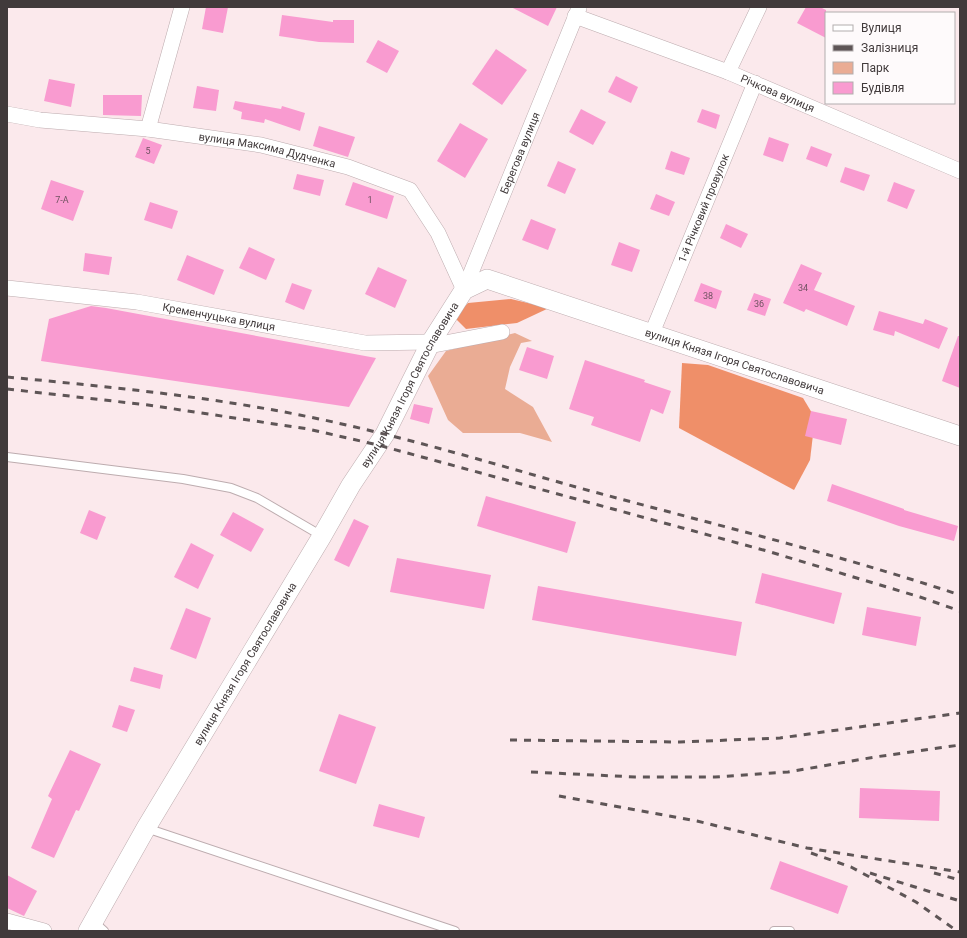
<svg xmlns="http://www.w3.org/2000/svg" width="967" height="938" font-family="Roboto,sans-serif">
  <rect width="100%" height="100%" fill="#fbe9ec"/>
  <path fill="#eaac94" d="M515 333 532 341 521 343 510 367 505 389 533 407 552 442 520 433H463L448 420 428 376 446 351Z"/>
  <g fill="#ef8f69">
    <path d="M511 299 549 308 517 323 466 329 454 317 468 303Z"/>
    <path d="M682 363 708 365 803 398 815 418 810 460 794 490 679 428Z"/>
  </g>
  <g fill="#f99bd0">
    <path d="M206 7H228L223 33 202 29Z"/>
    <path d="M511 7H557L548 26Z"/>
    <path d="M806 7H820L826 10V38L797 23Z"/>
    <path d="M282 15 333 22V20H354V43L319 42 279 36Z"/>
    <path d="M378 40 399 51 387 73 366 62Z"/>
    <path d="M496 49 527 70 502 105 472 84Z"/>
    <path d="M616 76 638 87 631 103 608 92Z"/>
    <path d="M49 79 75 84 71 107 44 101Z"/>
    <path d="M197 86 219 90 216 111 193 108Z"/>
    <path d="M103 95H142L141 116 103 115Z"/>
    <path d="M235 101 281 109 282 106 305 113 300 131 265 119 264 123 241 119 242 112 233 109Z"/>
    <path d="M581 109 606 122 593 145 569 132Z"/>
    <path d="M702 109 720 115 716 129 697 122Z"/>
    <path d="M460 123 488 139 465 178 437 161Z"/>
    <path d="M319 126 355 137 348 157 313 146Z"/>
    <path d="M769 137 789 144 783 162 763 155Z"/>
    <path d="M143 138 162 145 154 164 135 157Z"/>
    <path d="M811 146 832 154 827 167 806 159Z"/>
    <path d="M671 151 690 158 684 175 665 169Z"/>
    <path d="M558 161 576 169 565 194 547 186Z"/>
    <path d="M845 167 870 175 864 191 840 182Z"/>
    <path d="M297 174 324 180 320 196 293 189Z"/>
    <path d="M51 180 84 191 73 221 41 209Z"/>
    <path d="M353 182 394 196 387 219 345 205Z"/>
    <path d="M894 182 915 190 907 209 887 201Z"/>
    <path d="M656 194 675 202 669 216 650 209Z"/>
    <path d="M150 202 178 211 172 229 144 220Z"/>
    <path d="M531 219 556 229 548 250 522 240Z"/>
    <path d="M726 224 748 234 741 248 720 238Z"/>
    <path d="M619 242 640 250 632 272 611 265Z"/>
    <path d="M249 247 275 259 266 280 239 268Z"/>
    <path d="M85 253 112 257 109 275 83 271Z"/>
    <path d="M187 255 224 270 214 295 177 280Z"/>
    <path d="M801 264 822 273 814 290 855 306 847 326 806 309 804 312 783 303Z"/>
    <path d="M378 267 407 280 395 308 365 294Z"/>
    <path d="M292 283 312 290 304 310 285 302Z"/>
    <path d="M701 283 722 291 716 309 694 301Z"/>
    <path d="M754 293 771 299 765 316 747 310Z"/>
    <path d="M91 306 106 308 376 358 349 407 41 361 49 319Z"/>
    <path d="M879 311 923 324 925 319 948 328 939 349 895 331 894 336 873 330Z"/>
    <path d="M958 336H960V388L942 381Z"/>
    <path d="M527 347 554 356 547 379 519 370Z"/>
    <path d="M585 360 645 380 644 382 671 391 663 414 651 409 640 442 591 425 594 417 569 409Z"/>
    <path d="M414 404 433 408 429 424 410 419Z"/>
    <path d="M811 411 847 419 841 445 805 436Z"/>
    <path d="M832 484 904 509V510L958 526 954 541 899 526 827 501Z"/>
    <path d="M486 496 576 522 567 553 477 526Z"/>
    <path d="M89 510 106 517 97 540 80 533Z"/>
    <path d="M233 512 264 529 251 552 220 535Z"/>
    <path d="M354 519 369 526 349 567 334 560Z"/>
    <path d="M191 543 214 555 198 589 174 577Z"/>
    <path d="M397 558 491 575 484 609 390 592Z"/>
    <path d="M762 573 842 593 834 624 755 603Z"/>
    <path d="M538 586 742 622 736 656 532 620Z"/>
    <path d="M867 607 921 617 916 646 862 635Z"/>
    <path d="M186 608 211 618 196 659 170 649Z"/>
    <path d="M134 667 163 675 160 689 130 681Z"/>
    <path d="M119 705 135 710 127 732 112 727Z"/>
    <path d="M339 714 376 727 356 784 319 771Z"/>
    <path d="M70 750 101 764 79 811 76 810 54 858 31 848 52 799 48 796Z"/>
    <path d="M860 788 940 791 939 821 859 818Z"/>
    <path d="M379 804 425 817 419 838 373 826Z"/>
    <path d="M780 861 848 886 838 914 770 889Z"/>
    <path d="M7 875 37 891 24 916 7 908Z"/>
  </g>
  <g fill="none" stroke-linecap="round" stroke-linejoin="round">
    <g stroke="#bdacaf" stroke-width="10">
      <g id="service">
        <path d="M7 457 183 479 231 488 257 498 322 536"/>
        <path d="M146 828 455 931"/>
        <path d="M94 922 104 931"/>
        <path d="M774 931H790"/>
      </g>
    </g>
    <g stroke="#bdacaf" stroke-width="16">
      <g id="minor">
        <path id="s1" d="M575 16 728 72 960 171"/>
        <path d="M728 72 759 7"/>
        <path id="s2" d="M7 114 40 120 148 129 261 145 348 167 410 190 438 233 464 290"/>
        <path d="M148 129 182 7"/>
        <path id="s3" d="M7 288 137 302 365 343 431 342"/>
        <path id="s4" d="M464 290 579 8"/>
        <path id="s5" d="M652 333 755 83"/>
        <path d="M429 346 502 332"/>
        <path d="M7 921 44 931"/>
      </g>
    </g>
    <g stroke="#bdacaf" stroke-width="20">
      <g id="tertiary">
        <path id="s6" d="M88 931 146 828 322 536 351 485 385 434 431 342 464 290 487 279 960 436"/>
      </g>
    </g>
    <use href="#service" stroke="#fff" stroke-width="8"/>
    <use href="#minor" stroke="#fff" stroke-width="15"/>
    <use href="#tertiary" stroke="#fff" stroke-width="19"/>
    <g stroke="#5e5556" stroke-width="3" stroke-dasharray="7 7" stroke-linecap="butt">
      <path d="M7 377C90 385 174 393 256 407 365 425 470 457 576 487 704 522 834 553 960 595"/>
      <path d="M7 389 148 405 308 429 378 445 767 551 920 597 960 611"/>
      <path d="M510 740 680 742 780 738 960 713"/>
      <path d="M531 772 635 777H715L788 772 875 757 960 745"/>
      <path d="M559 796 697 821 807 848 960 872"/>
      <path d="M811 853 851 867 916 902 957 931"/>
      <path d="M870 873 960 901"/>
      <path d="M934 873 960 880"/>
    </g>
  </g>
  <g text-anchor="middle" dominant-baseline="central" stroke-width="3" stroke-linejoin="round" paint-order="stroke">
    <g font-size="9" fill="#6f5260">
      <text x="148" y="151">5</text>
      <text x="62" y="200">7-А</text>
      <text x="370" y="200">1</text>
      <text x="803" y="288">34</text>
      <text x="708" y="296">38</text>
      <text x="759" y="304">36</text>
    </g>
    <g font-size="11" fill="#413a3b" stroke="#fefafb">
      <text stroke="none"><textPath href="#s1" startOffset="217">Річкова вулиця</textPath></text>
      <text stroke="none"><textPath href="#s2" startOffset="263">вулиця Максима Дудченка</textPath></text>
      <text stroke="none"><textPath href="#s4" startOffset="148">Берегова вулиця</textPath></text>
      <text stroke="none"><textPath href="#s5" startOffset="135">1-й Річковий провулок</textPath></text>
      <text stroke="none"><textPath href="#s3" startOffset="214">Кременчуцька вулиця</textPath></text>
      <text stroke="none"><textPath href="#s6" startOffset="1030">вулиця Князя Ігоря Святославовича</textPath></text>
      <text stroke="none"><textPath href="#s6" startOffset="634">вулиця Князя Ігоря Святославовича</textPath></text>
      <text stroke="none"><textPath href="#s6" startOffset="310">вулиця Князя Ігоря Святославовича</textPath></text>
    </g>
  </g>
  <rect width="967" height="938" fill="none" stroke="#413a3b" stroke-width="16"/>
  <rect x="825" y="12" width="130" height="92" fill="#fefafb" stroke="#b2adae"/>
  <rect x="833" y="25" width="20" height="6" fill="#ffffff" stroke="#b2adae"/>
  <text x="861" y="32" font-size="12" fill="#413a3b">Вулиця</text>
  <rect x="833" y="45" width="20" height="6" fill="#5e5556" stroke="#b2adae"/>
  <text x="861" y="52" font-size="12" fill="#413a3b">Залізниця</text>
  <rect x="833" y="62" width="20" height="12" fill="#eaac94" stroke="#b2adae"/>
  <text x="861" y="72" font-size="12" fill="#413a3b">Парк</text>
  <rect x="833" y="82" width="20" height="12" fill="#f99bd0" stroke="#b2adae"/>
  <text x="861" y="92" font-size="12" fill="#413a3b">Будівля</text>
</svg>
